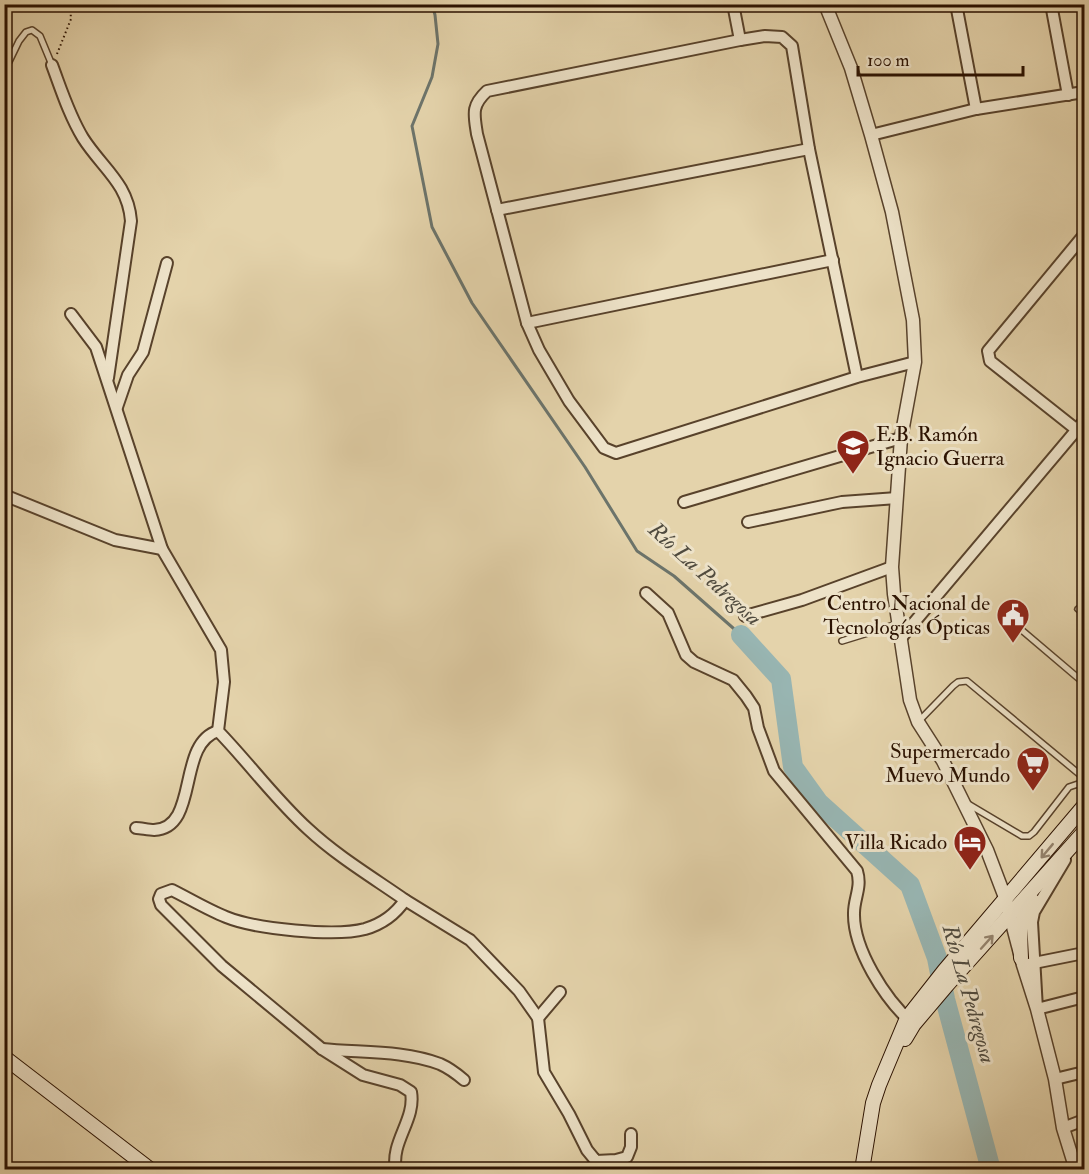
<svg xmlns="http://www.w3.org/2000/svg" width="1089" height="1174" font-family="'IM FELL Double Pica',serif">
  <rect width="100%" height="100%" fill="#e4d3ab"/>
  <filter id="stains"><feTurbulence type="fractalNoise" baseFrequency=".00333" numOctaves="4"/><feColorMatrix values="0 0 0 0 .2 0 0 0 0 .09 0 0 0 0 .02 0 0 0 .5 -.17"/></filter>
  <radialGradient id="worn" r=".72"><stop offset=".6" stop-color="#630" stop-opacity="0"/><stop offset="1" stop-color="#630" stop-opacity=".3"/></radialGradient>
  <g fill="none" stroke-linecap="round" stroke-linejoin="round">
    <path stroke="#6c746b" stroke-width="3" d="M432 4 435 15 438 44 432 77 412 126 432 227 472 303 585 467 637 551 674 576 741 635"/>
    <path stroke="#98b6b3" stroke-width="20" d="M741 635 781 679 793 767 819 803 910 885 937 958 945 999 991 1170"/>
    <g stroke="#58422b" stroke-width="8">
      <g id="service">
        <path d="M4 72 19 41 26 32 32 30 40 36 52 65"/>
        <path d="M1078 609 1084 614"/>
        <path d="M1011 621 1084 683"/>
        <path d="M842 641 897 624"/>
        <path d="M918 722 953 686 958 682 967 681 1084 778"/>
        <path d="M968 804 1022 836H1029L1034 832 1069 787 1078 784 1084 791"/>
      </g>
    </g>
    <g stroke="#58422b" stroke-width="14">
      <g id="minor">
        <path d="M733 4 740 40"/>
        <path d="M956 4 976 109"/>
        <path d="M1051 4 1068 95"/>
        <path d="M52 65C61 89 69 115 83 138 102 168 128 183 131 221L108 378"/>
        <path d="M871 135 976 109 1084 92"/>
        <path d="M497 210 809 149"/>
        <path d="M71 314 96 347 162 549 221 650 224 682 218 731C249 763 275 799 308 829 337 856 372 877 405 900 395 915 382 924 365 929 335 937 255 929 226 917 208 910 190 899 172 890L161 894 159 899 161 905 222 966 322 1049 363 1075 400 1085 411 1092C416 1120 390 1142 396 1170"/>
        <path d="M527 323 833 260"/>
        <path d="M857 377 809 149 792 46 782 37 765 36 740 40 487 91C471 106 474 114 477 134L527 323 539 350 569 401 604 448 616 453 857 377 915 362"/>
        <path d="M117 407 128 375 143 352 167 263"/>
        <path d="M1077 430 990 361 988 351 1084 235"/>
        <path d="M4 495 115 540 162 549"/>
        <path d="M684 502 901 438"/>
        <path d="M748 522 842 502 897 498"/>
        <path d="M646 593 668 613 686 655 694 662 733 680 746 696 754 708 758 728 774 771 857 871C862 887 854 898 854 913 853 949 885 999 912 1023"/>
        <path d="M745 616 802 600 892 567"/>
        <path d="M901 638 1084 421"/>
        <path d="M136 828C141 828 148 830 154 830 200 828 176 744 218 731"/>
        <path d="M1065 860 1034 912 1032 922 1037 1009 1084 997"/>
        <path d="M405 900 470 940 519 991 538 1018 544 1072 569 1114 587 1150 596 1161 616 1160 627 1157 631 1147V1134"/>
        <path d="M1029 964 1084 953"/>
        <path d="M538 1018 560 992"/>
        <path d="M322 1049C361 1053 403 1050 440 1064 449 1068 457 1074 464 1080"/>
        <path d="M1055 1079 1084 1072"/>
        <path d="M1063 1128 1084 1120"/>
      </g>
    </g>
    <g stroke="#58422b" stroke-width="15">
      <path id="tertiary" d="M825 4 851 68 871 135 892 212 913 320 915 362 901 438 892 567 894 594 910 700 918 722 943 761 987 850 1006 900 1023 965 1037 1009 1055 1079 1063 1128 1076 1170"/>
    </g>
    <g stroke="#2a1100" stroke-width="16">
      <g id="secondary">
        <path d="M1021 958C1020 934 1018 921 1033 901"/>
        <path d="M905 1039 914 1024 947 985 1084 832"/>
        <path d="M4 1057 151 1170"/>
        <path d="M862 1170 873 1103 879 1085 907 1018 944 971 1084 806"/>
      </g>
    </g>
    <path stroke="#2a1100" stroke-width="2" stroke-dasharray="1.5 3" stroke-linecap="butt" d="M57 54 71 19 70 4"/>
    <use href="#service" stroke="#ede2c8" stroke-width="5"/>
    <use href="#minor" stroke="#ede2c8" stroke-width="10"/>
    <use href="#tertiary" stroke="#ede2c8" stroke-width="12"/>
    <use href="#secondary" stroke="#ede2c8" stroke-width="14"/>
  </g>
  <defs><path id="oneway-shaft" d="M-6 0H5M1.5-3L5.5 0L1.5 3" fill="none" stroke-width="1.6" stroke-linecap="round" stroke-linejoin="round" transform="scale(1.5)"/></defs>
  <g stroke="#95846e">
    <use href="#oneway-shaft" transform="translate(1047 851) rotate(130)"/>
    <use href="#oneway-shaft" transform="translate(987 942) rotate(-48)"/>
  </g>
  <defs>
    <g id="school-pin" transform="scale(1.725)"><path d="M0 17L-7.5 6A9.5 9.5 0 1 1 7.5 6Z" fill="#8f2418" stroke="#ede2c8"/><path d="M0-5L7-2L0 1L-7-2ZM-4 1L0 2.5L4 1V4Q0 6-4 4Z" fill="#fff"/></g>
    <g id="civic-pin" transform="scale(1.725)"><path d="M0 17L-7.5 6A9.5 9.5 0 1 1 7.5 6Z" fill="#8f2418" stroke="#ede2c8"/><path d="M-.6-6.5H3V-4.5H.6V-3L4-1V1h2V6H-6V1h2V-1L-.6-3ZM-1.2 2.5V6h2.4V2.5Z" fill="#fff"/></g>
    <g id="supermarket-pin" transform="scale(1.725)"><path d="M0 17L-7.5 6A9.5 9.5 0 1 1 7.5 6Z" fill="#8f2418" stroke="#ede2c8"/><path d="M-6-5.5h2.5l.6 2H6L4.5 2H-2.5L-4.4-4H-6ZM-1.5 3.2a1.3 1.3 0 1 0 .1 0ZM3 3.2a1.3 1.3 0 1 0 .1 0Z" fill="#fff"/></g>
    <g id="hotel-pin" transform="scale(1.725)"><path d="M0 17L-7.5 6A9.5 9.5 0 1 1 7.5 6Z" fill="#8f2418" stroke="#ede2c8"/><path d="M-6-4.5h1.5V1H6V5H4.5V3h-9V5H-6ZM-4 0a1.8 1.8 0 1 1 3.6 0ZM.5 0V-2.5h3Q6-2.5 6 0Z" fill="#fff"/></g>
  </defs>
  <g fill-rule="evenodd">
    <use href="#school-pin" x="853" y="446"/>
    <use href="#civic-pin" x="1013" y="615"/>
    <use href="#supermarket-pin" x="1033" y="763"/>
    <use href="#hotel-pin" x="970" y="842"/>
  </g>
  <g text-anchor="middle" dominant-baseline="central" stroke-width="6" stroke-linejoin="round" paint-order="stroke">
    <g font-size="21" fill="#2a1100" stroke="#ede2c8" text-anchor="end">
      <text x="876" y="434" text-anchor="start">E.B. Ramón<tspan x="876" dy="24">Ignacio Guerra</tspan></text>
      <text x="990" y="603">Centro Nacional de<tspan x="990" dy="24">Tecnologías Ópticas</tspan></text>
      <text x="1010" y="751">Supermercado<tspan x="1010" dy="24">Muevo Mundo</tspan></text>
      <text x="947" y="842">Villa Ricado</text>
    </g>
    <g font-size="22" font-style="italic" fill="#504b3f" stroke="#ede2c8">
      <text transform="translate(705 574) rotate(42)">Río La Pedregosa</text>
      <text transform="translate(969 994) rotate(74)">Río La Pedregosa</text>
    </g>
  </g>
  <rect width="1089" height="1174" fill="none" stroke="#e4d3ab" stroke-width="24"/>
  <rect x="6" y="6" width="1077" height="1162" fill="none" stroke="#2a1100" stroke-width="3"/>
  <rect x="12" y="12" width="1065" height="1150" fill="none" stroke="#2a1100" stroke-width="1.5"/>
  <path d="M858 66v9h165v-9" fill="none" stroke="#2a1100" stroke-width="3"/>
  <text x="867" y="66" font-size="18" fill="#2a1100" stroke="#ede2c8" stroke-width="4.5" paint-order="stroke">100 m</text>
  <rect width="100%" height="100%" filter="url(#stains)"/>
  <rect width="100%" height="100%" fill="url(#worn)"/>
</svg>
